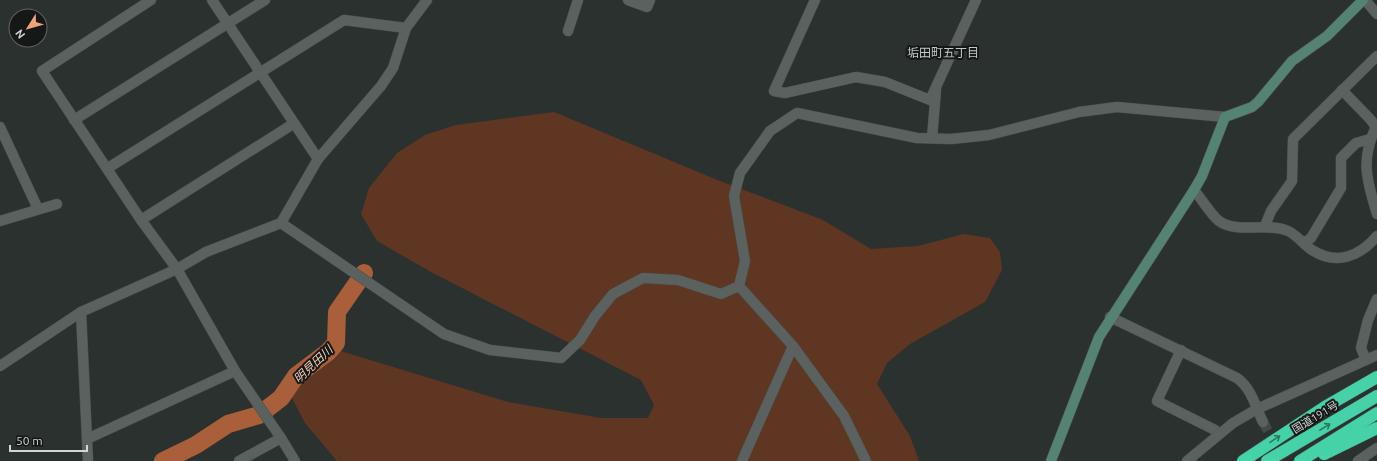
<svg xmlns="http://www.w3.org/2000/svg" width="1377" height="461" font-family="Ubuntu,'Noto Sans JP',sans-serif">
  <rect width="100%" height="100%" fill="#2b312f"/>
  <path fill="#5f3622" d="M554 112 715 179 823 220 871 249 918 246 964 234 990 238 1000 252 1002 270 985 302 910 344 887 363 877 384 910 436 919 461H337L305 423 287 389 294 375 321 345 508 402 601 418H648L654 405 641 380 431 272 377 241 361 214 369 188 397 153 425 135 456 125Z"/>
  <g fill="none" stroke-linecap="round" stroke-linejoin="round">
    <path stroke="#a95f39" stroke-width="18" d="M163 461 196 445 228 424 259 415 281 398 296 376 328 352 336 343 337 312 364 273"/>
    <path stroke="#444a48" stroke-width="10" stroke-dasharray="10 5" stroke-linecap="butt" d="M1263 422 1285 461"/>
    <g stroke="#494e4c" stroke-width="11">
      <g id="street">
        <path d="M151 0 42 71 141 220 177 269 235 371 281 438 295 461"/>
        <path d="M212 0 318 159"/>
        <path d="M628 0 647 7 650 0"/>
        <path d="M815 0 774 91 785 93 856 77 885 82 930 100 976 0"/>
        <path d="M1365 0 1377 14"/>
        <path d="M568 31 578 0"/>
        <path d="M1342 90 1371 120 1376 127C1360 160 1367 181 1377 214"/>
        <path d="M74 120 265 0"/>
        <path d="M0 127 38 209"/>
        <path d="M932 138 936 90"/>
        <path d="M108 168 344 20 406 28"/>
        <path d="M1194 190C1201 198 1211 215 1219 221 1237 234 1267 222 1288 231 1297 235 1304 245 1312 250 1337 266 1360 256 1377 236"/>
        <path d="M141 220 293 124"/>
        <path d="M0 221 57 204"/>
        <path d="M281 223 444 334 490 350 561 358 580 340 595 316 613 294 643 278 678 280 721 294 739 286"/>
        <path d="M1265 226 1271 211 1292 181 1293 139 1377 56"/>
        <path d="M1304 243 1311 238 1341 188V158L1356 143 1370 139"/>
        <path d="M739 286 745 261 734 196 740 173 770 131 797 113 917 138 951 139 989 135 1079 112 1117 107 1225 117"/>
        <path d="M739 286 793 346 844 416 866 461"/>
        <path d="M81 312 88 461"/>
        <path d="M1110 317 1237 378C1252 389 1255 406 1263 422"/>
        <path d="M1181 350 1157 401 1215 430"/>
        <path d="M1366 360 1361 348 1368 320 1377 299"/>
        <path d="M0 366 81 312 177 269 206 252 281 223 318 159 381 86 393 68 406 28 427 0"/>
        <path d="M87 439 235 371"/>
        <path d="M239 461 281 438"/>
        <path d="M742 461 793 346"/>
        <path d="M1187 461 1233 423 1257 409 1377 355"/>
        <path d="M1358 461 1377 448"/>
      </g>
    </g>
    <g stroke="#494e4c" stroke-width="11">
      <path id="secondary" d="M1051 461 1099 337 1194 190 1202 176 1225 117 1252 107 1258 102 1292 61 1327 36 1363 0"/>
    </g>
    <g stroke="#494e4c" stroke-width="13">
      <g id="highway">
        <path d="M1324 454 1377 428"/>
        <path d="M1243 461 1325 407 1377 377"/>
        <path d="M1267 461 1377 396"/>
        <path d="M1300 461 1377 413"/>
      </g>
    </g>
    <use href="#street" stroke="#5a615e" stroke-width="10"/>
    <use href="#secondary" stroke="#548374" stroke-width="10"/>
    <use href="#highway" stroke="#45d2a8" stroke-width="12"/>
  </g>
  <defs><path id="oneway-shaft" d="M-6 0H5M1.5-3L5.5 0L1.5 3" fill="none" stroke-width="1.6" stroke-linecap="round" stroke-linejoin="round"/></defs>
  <g stroke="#2e7560">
    <use href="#oneway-shaft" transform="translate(1325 427) rotate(-31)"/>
    <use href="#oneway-shaft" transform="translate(1275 439) rotate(-34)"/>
  </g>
  <g text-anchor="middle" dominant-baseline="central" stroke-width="4" stroke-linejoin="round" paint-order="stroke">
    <g font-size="11" fill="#d2d6d4" stroke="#161817">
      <text transform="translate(1315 417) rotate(-31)">国道191号</text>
    </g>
    <g font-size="12" fill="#c2c9c6" stroke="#161817">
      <text x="943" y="52">垢田町五丁目</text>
    </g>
    <g font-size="12" font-style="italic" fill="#f4cab5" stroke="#161817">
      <text transform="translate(313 364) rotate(-43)">明見田川</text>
    </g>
  </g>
  <g transform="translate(28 28) rotate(233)"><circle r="19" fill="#161817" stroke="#616463"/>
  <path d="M0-3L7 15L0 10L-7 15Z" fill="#f1a27b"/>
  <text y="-6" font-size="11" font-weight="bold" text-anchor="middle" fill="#d2d6d4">N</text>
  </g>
  <path d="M10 445v6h77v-6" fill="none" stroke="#d2d6d4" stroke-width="2"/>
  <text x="16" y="445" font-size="12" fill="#d2d6d4" stroke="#161817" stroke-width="3" paint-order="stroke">50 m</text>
</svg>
